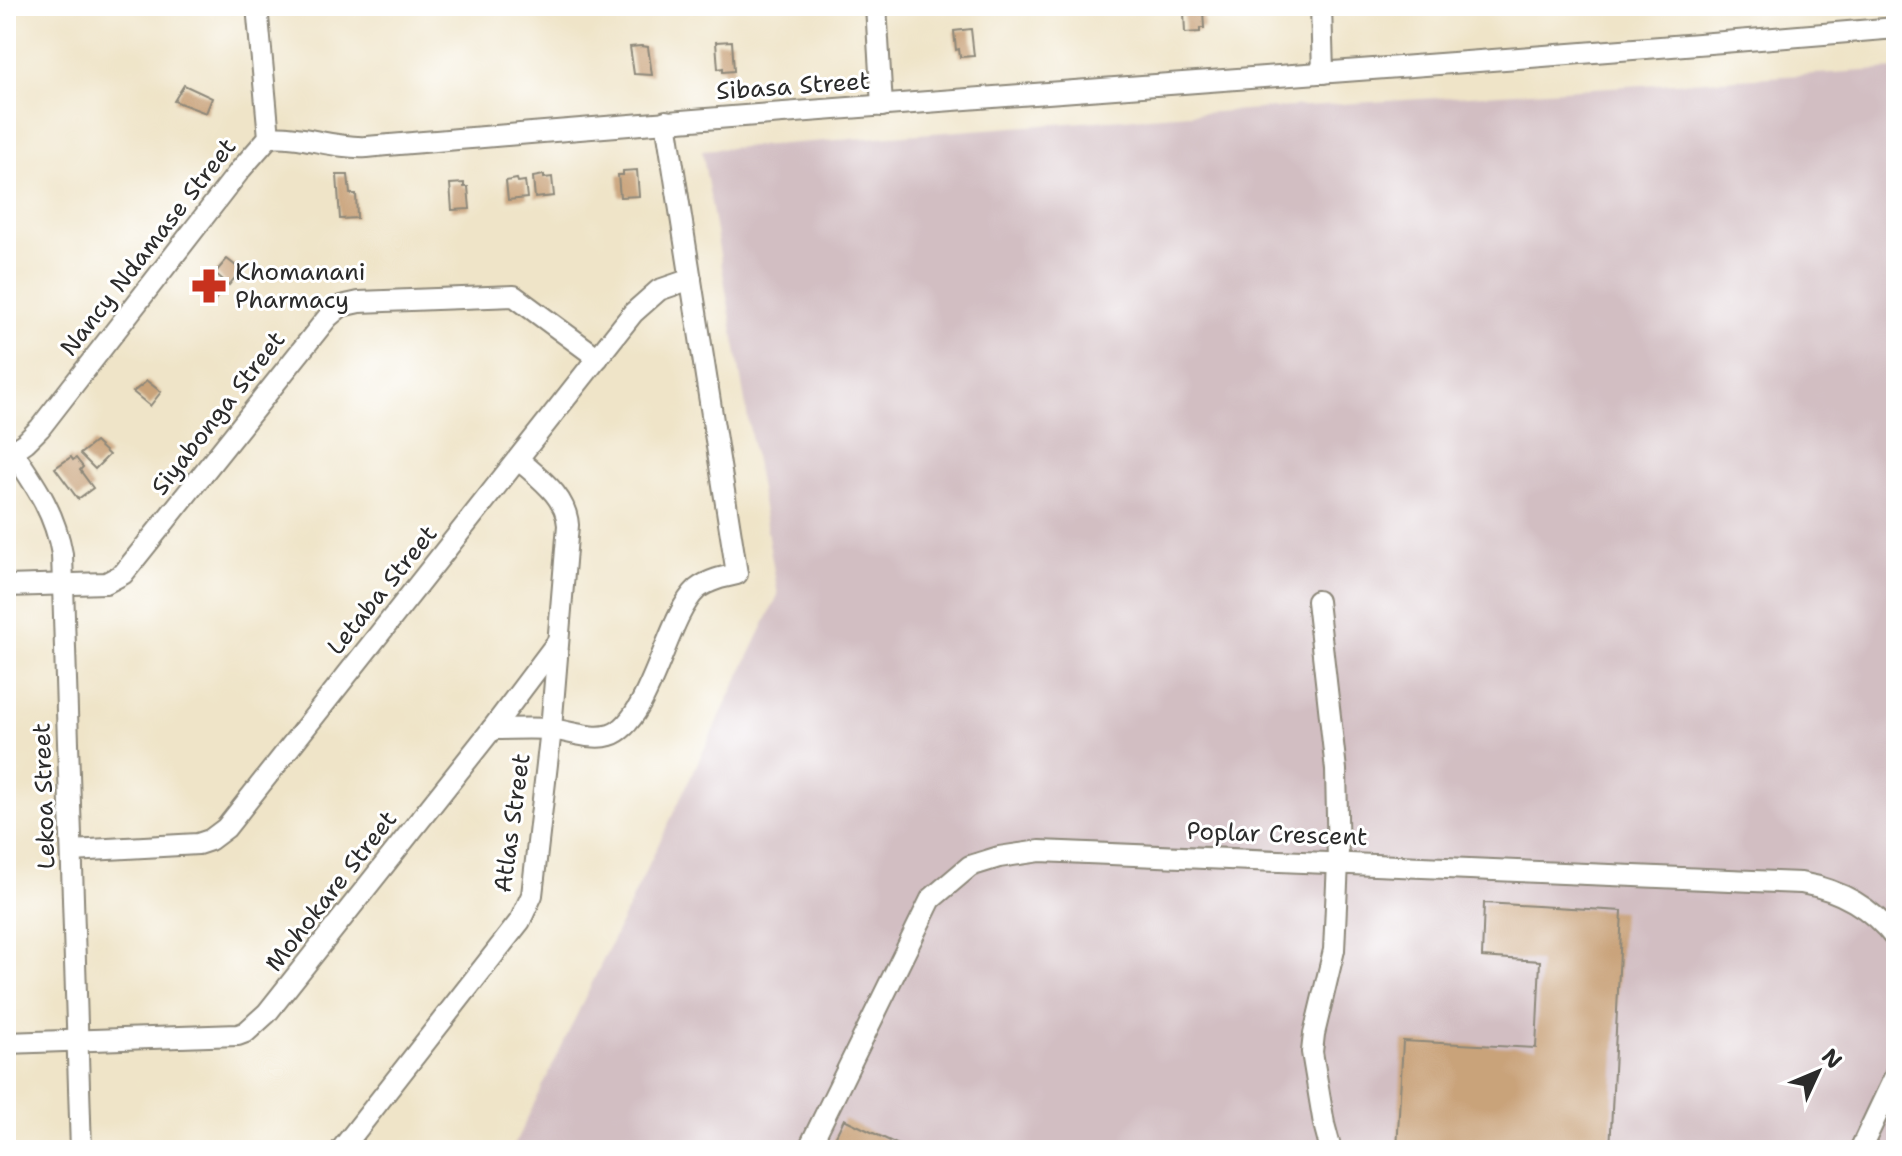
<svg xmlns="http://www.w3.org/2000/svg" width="1902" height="1156" font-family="'Shantell Sans',sans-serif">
  <rect width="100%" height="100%" fill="#fff"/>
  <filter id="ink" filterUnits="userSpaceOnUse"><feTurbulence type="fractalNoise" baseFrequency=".0125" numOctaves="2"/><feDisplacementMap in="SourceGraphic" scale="16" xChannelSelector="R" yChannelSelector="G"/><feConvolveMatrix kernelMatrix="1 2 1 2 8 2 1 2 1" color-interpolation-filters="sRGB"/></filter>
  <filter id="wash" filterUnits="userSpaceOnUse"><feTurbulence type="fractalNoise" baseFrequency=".006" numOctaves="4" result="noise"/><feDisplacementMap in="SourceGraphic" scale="32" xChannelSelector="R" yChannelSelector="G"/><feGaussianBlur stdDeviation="1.8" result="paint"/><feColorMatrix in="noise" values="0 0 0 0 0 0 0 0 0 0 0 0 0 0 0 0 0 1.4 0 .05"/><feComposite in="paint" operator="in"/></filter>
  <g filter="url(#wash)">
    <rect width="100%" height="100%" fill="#efe4c8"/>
    <path fill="#d2bec2" d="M1896 69V1144L1893 1150H512L778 595 702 150 1244 110Z"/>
    <g id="blocks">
      <g fill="#c9a37a">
        <path d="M1203 10 1204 28H1200V32L1185 33 1184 12Z"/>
        <path d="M971 29 974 56 960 57 959 49 956 50 954 31Z"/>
        <path d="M732 41 734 71 723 72V68L718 69 716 42Z"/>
        <path d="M641 46 648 47 652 75 634 74 630 47Z"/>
        <path d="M184 85 212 98 206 113 174 101Z"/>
        <path d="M637 170 639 196 620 197 618 175H623V171Z"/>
        <path d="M337 175H348L350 194H356L357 218 340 219Z"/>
        <path d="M544 175V178L552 177 554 196 535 198 533 177Z"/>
        <path d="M517 179 518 182 525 181 527 198 508 200 506 181Z"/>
        <path d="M464 183V187H468L470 209 452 210 450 184Z"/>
        <path d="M227 259 241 270 229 285 215 273Z"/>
        <path d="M211 278 224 288 214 301 201 291Z"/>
        <path d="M147 381 161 392 150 406 133 392Z"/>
        <path d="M95 442 109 455 95 469 80 454Z"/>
        <path d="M71 457 73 460 76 458 83 467 80 470 93 488 78 499 55 468Z"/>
        <path d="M1484 903 1622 911 1610 1150H1397L1403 1041 1536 1048 1540 961 1482 957Z"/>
        <path d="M844 1119 909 1150H829Z"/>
      </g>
    </g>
  </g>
  <g filter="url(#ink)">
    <use href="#blocks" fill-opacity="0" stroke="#8d887a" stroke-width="2"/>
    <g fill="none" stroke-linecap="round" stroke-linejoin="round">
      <g stroke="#8d887a" stroke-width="24">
        <g id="minor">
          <path d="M876 6 882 106"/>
          <path d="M1321 6 1323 73"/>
          <path d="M269 137C302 134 333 149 367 147 876 102 1387 71 1896 28"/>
          <path d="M13 452C36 486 55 513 62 554L81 1150"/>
          <path d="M6 456 26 442 40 428 241 169 269 137 257 6"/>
          <path d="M6 586 106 583 123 574 328 317 341 306 359 302 514 296 598 358"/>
          <path d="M1317 601 1336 770 1338 862 1334 950 1314 1034 1312 1052 1324 1124 1331 1150"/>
          <path d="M492 729C511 729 530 728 548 729 567 730 592 741 610 735 650 723 666 617 697 589 709 580 723 577 737 574L666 121"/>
          <path d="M72 851 198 844 210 840 226 828 633 313 659 290 691 279"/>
          <path d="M6 1043 238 1035 246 1032 267 1013 492 729 556 644"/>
          <path d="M341 1150 520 921 532 895 551 729 568 525C566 496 539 478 519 460"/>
          <path d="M808 1150 931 899 970 866 999 857 1040 851 1801 883C1841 890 1871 907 1896 939"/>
          <path d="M1860 1150 1896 1074"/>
        </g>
      </g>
      <use href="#minor" stroke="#fff" stroke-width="20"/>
    </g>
  </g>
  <defs>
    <g id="pharmacy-bare" transform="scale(2.76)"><path d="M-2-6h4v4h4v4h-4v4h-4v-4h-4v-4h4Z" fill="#c8321e" stroke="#fff" stroke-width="2.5" paint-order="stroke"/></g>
  </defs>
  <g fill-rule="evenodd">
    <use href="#pharmacy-bare" x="209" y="286"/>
  </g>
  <g text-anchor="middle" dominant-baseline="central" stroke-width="6" stroke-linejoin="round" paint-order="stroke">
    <g font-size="24" fill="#2b2b2b" stroke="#fff">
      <text transform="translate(793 86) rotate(-4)">Sibasa Street</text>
      <text transform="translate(148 247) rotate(-52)">Nancy Ndamase Street</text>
      <text transform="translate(218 413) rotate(-52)">Siyabonga Street</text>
      <text transform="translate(382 590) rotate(-51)">Letaba Street</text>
      <text transform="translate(44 796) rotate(-92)">Lekoa Street</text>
      <text transform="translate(512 823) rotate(-82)">Atlas Street</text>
      <text transform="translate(1277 834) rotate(2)">Poplar Crescent</text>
      <text transform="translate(331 891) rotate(-52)">Mohokare Street</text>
    </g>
    <g font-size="24" fill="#2b2b2b" stroke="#fff" text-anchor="start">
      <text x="235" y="272">Khomanani<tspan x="235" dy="28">Pharmacy</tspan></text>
    </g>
  </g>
  <rect width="1902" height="1156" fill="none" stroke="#fff" stroke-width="32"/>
  <g transform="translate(1818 1072) rotate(46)" stroke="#ffffff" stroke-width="6" paint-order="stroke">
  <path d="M0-6L14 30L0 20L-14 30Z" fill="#2b2b2b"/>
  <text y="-12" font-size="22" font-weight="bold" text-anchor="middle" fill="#2b2b2b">N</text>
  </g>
</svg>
